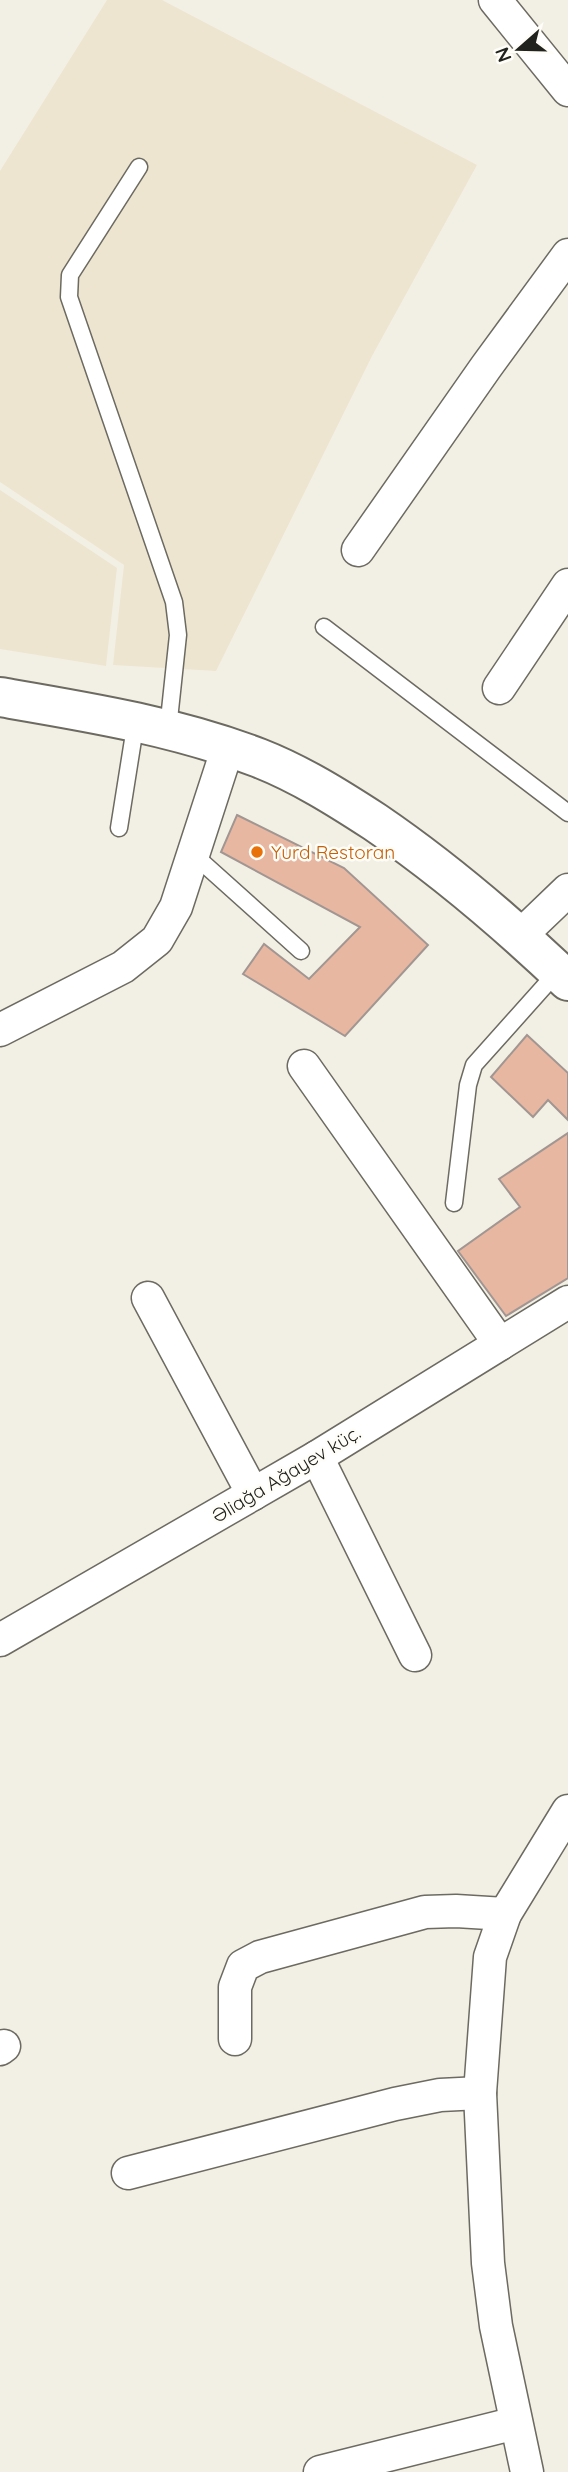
<svg xmlns="http://www.w3.org/2000/svg" width="568" height="2472" font-family="Quicksand,sans-serif">
  <rect width="100%" height="100%" fill="#f2f0e5"/>
  <g fill="#eee5d0">
    <path d="M107 0H162L477 165 372 356 216 671 113 665 124 565 0 482V171Z"/>
    <path d="M0 490 117 568 106 666 0 649Z"/>
  </g>
  <g fill="#e7b7a1" stroke="#a19692" stroke-width="2">
    <path d="M237 815 344 868 428 945 345 1036 243 974 264 944 309 979 360 927 221 852Z"/>
    <path d="M527 1035 568 1073V1120L548 1100 533 1117 491 1077Z"/>
    <path d="M568 1133V1278L506 1316 458 1251 520 1207 499 1179Z"/>
  </g>
  <g fill="none" stroke-linecap="round" stroke-linejoin="round">
    <g stroke="#6c6a61" stroke-width="19">
      <g id="lane">
        <path d="M139 167 70 275 69 297 174 602 178 635 168 729"/>
        <path d="M324 627 568 813"/>
        <path d="M119 828 136 721"/>
        <path d="M193 854 301 951"/>
        <path d="M454 1203 468 1085 474 1065 558 971"/>
      </g>
    </g>
    <g stroke="#6c6a61" stroke-width="35">
      <g id="street">
        <path d="M495 0 568 90"/>
        <path d="M358 550 486 367 568 255"/>
        <path d="M499 688 568 585"/>
        <path d="M520 936 568 890"/>
        <path d="M0 1030 123 967 157 940 176 907 228 747"/>
        <path d="M304 1066 500 1344"/>
        <path d="M148 1298 253 1494"/>
        <path d="M317 1457 415 1655"/>
        <path d="M0 1640 317 1457 568 1302"/>
        <path d="M235 2039V1987L243 1966 260 1957 425 1912 456 1911 505 1914"/>
        <path d="M0 2049 4 2046"/>
        <path d="M128 2173 395 2104 440 2095 480 2093"/>
        <path d="M320 2472 516 2423"/>
        <path d="M527 2472 496 2326 488 2263 480 2093 490 1957 505 1914 568 1811"/>
      </g>
    </g>
    <g stroke="#6c6a61" stroke-width="42">
      <path id="secondary" d="M0 697C88 712 175 726 259 758 300 774 338 798 375 822 444 869 507 923 568 981"/>
    </g>
    <use href="#lane" stroke="#fff" stroke-width="16"/>
    <use href="#street" stroke="#fff" stroke-width="32"/>
    <use href="#secondary" stroke="#fff" stroke-width="38"/>
  </g>
  <circle fill="#e8710a" stroke="#fffdf7" stroke-width="2.5" cx="257" cy="852" r="7"/>
  <g text-anchor="middle" dominant-baseline="central" stroke-width="5" stroke-linejoin="round" paint-order="stroke">
    <g font-size="19" fill="#c56008" stroke="#fffdf7" text-anchor="start">
      <text x="271" y="852">Yurd Restoran</text>
    </g>
    <g font-size="19" fill="#21211d" stroke="#fffdf7">
      <text transform="translate(286 1474) rotate(-31)">Əliağa Ağayev küç.</text>
    </g>
  </g>
  <g transform="translate(519 49) rotate(250)" stroke="#fffdf7" stroke-width="5" paint-order="stroke">
  <path d="M0-5L12 26L0 18L-12 26Z" fill="#21211d"/>
  <text y="-10" font-size="19" font-weight="bold" text-anchor="middle" fill="#21211d">N</text>
  </g>
</svg>
